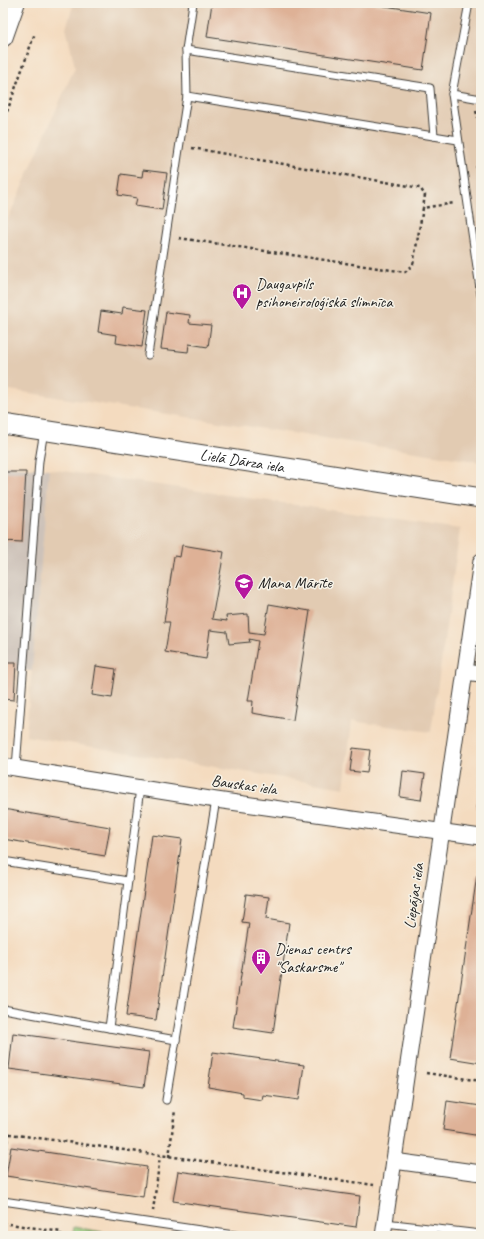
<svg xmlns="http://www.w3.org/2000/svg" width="484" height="1239" font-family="Caveat,sans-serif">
  <rect width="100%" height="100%" fill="#f7f3e8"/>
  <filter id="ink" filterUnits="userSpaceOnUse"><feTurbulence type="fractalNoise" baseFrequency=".025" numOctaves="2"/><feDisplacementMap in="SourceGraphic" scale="8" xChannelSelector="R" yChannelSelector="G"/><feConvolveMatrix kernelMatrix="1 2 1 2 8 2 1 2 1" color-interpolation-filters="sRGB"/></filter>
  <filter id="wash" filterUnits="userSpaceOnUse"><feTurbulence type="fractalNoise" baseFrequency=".012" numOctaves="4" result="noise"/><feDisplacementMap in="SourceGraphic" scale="16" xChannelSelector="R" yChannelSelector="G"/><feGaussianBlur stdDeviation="0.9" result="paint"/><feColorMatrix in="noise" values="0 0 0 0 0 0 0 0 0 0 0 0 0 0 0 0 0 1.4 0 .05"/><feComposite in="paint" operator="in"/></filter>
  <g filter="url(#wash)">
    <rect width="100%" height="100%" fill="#f4dbbf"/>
    <g fill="#e2cbb2">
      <path d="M74 3H481V462L3 389V230L75 67 66 28Z"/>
      <path d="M49 469 460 529 431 732 352 721 344 788 26 736Z"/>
    </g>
    <path fill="#cdc2b9" d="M3 466 49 469 32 671 3 670Z"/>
    <path fill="#90c373" stroke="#567048" d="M74 1227 114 1234V1236H72Z"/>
    <g id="blocks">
      <g fill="#deb196">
        <path d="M212 3H365L431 13 423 70 207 37Z"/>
        <path d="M143 170 167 173 162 210 135 206 137 198 118 195 121 174 142 177Z"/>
        <path d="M123 307 147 310 142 347 116 343 117 335 98 332 101 311 122 314Z"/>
        <path d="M166 312 190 315 189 323 211 325 208 347 189 344 188 352 161 349Z"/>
        <path d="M3 472H26L22 542 3 541Z"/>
        <path d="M182 545 224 552 212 619 227 621 226 616 248 614 249 632 264 634 269 604 310 611 293 720 252 713 253 701H248L258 641 249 639 250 642 229 644 227 632 210 630 206 659 165 652 170 622H164L174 556 180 557Z"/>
        <path d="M3 663H16L14 700 3 699Z"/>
        <path d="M96 666 116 669 112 698 92 695Z"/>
        <path d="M353 748 370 750 367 773 350 771Z"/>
        <path d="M403 771 425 774 421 800 400 797Z"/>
        <path d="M480 783H481V809L476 808Z"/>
        <path d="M3 809 110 827 105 856 3 839Z"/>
        <path d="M152 835 182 839 156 1020 126 1016Z"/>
        <path d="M477 875 481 876V1063L450 1058Z"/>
        <path d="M246 894 269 897 266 919 289 923 273 1033 233 1027 249 923 242 922Z"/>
        <path d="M13 1033 149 1052 144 1087 9 1069Z"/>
        <path d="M213 1052 304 1065 299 1100 263 1095 262 1100 243 1097V1093L208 1087Z"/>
        <path d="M447 1101 481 1106V1136L443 1130Z"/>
        <path d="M11 1147 147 1167 143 1197 6 1176Z"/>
        <path d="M178 1171 360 1196 356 1227 173 1201Z"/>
      </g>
    </g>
  </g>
  <g filter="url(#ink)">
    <use href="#blocks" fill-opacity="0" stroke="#3c3934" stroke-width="1"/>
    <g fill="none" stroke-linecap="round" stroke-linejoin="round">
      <g stroke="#3c3934" stroke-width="9">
        <g id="service">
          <path d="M469 3 452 94 481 295"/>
          <path d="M186 50 430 88 434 136"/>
          <path d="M452 94 481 99"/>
          <path d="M187 96 458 140"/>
          <path d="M148 355 187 96 186 50 193 3"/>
          <path d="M16 768 39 461 44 431"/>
          <path d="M3 861 128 881"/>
          <path d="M3 1009 176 1040"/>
          <path d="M109 1028 140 788"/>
          <path d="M166 1100 216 800"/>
          <path d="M3 1201 241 1236"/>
          <path d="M385 1223 481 1234"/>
        </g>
      </g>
      <g stroke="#3c3934" stroke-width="17">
        <g id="minor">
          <path d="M465 672 481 674"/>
          <path d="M3 766 216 800 481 837"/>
          <path d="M394 1161 481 1173"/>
          <path d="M383 1236 481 561"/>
        </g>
      </g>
      <g stroke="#3c3934" stroke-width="21">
        <g id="tertiary">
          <path d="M3 37 15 3"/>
          <path id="s1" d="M3 424 481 498"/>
        </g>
      </g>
      <g stroke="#3c3934" stroke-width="2.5" stroke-dasharray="3 3" stroke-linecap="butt">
        <path d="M476 111 481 128"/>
        <path d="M3 123 35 33"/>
        <path d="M192 148 420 188 425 195 423 208"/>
        <path d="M476 166 481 174"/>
        <path d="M179 238 405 272 413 265 423 208 454 203"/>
        <path d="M426 1073 481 1081"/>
        <path d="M3 1133 374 1185"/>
        <path d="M169 1157 175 1110"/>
        <path d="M3 1172 8 1134"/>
        <path d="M153 1211 160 1156"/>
        <path d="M3 1223 61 1232V1236"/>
      </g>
      <use href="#service" stroke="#fff" stroke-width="7"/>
      <use href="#minor" stroke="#fff" stroke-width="15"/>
      <use href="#tertiary" stroke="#fff" stroke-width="19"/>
    </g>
  </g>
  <defs>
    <g id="hospital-pin" transform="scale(1)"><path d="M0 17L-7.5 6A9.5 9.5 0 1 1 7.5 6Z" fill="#b5179e" stroke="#f7f3e8"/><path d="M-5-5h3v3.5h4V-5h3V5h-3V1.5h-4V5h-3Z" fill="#fff"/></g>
    <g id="school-pin" transform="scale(1)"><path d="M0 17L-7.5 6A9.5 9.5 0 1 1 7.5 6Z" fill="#b5179e" stroke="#f7f3e8"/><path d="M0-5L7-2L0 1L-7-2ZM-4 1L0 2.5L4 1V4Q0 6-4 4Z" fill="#fff"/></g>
    <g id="building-pin" transform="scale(1)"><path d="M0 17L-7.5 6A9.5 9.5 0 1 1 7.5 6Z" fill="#b5179e" stroke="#f7f3e8"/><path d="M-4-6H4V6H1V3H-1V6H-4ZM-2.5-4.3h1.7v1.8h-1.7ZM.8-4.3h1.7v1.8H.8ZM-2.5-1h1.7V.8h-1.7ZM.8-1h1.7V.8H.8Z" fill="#fff"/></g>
  </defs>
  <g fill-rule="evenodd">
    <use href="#hospital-pin" x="242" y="293"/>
    <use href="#school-pin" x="244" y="583"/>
    <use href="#building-pin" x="261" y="958"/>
  </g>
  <g text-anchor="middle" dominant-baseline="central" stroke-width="3" stroke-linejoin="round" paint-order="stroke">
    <g font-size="16" fill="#1c1c1c" stroke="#f7f3e8" text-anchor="start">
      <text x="256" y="284">Daugavpils<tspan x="256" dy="18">psihoneiroloģiskā slimnīca</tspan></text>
      <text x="258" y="583">Mana Mārīte</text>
      <text x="275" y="949">Dienas centrs<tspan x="275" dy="18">"Saskarsme"</tspan></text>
    </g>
    <g font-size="16" fill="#1c1c1c" stroke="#f7f3e8">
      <text stroke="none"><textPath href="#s1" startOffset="242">Lielā Dārza iela</textPath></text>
      <text transform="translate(244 785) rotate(8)">Bauskas iela</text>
      <text transform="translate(414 896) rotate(-82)">Liepājas iela</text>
    </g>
  </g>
  <rect width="484" height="1239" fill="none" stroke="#f7f3e8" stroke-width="16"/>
</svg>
